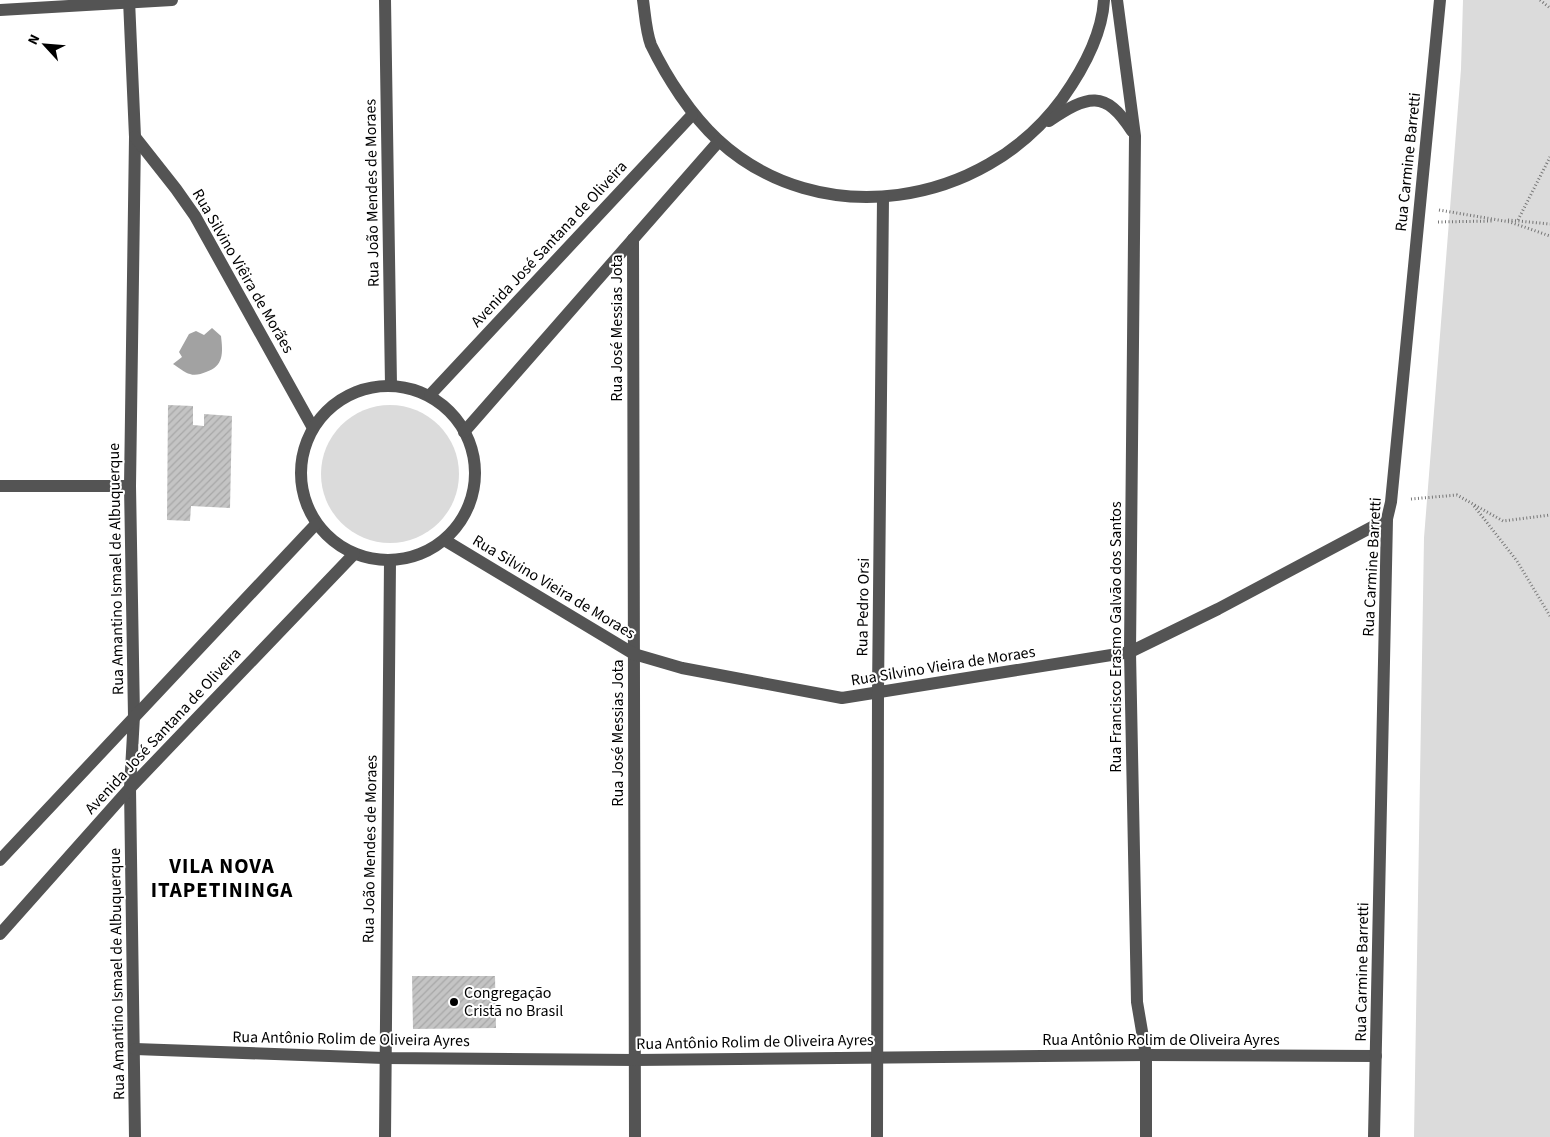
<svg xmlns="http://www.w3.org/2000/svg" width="1550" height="1137" font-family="'Source Sans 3',sans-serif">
  <defs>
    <pattern id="building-hatch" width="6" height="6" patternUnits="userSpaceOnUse" patternTransform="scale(1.25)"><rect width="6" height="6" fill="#c4c4c4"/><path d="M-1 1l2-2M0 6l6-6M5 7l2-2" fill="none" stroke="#a7a7a7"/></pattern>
  </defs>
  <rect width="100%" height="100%" fill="#fff"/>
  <g fill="#dbdbdb">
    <path d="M1463 0H1550V1137H1414L1424 538 1461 69Z"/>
    <circle cx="390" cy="474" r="69"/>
  </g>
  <path fill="#a2a2a2" d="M212 328 221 336C223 353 224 366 206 372 201 374 195 376 190 374 185 373 178 367 173 364L182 357 179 352 189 334 196 331 204 335Z"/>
  <g fill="url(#building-hatch)">
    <path d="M168 405 193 406V425L204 426V414L232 416 230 508 191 506 190 521 167 520Z"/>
    <path d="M412 976H495L496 1028 413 1029Z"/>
  </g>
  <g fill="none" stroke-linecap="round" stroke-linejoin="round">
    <g stroke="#767676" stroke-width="3" stroke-dasharray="1 2.5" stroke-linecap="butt">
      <path d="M1540 0 1550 8"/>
      <path d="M1439 210 1510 222 1550 236"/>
      <path d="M1508 220 1550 224"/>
      <path d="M1518 220 1550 157"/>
      <path d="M1438 222 1492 221"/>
      <path d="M1411 499 1457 495 1503 521 1550 515"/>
      <path d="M1474 506 1517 561 1550 616"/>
    </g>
    <g stroke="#545454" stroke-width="12">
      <path d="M129 0 135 137 130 486 134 716 130 788 135 1137"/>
      <path d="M385 0 391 385"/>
      <path d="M643 0C645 14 646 32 651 45 667 78 691 115 718 140 819 233 983 207 1062 99 1082 71 1102 36 1104 0"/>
      <path d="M1117 0 1135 136 1130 652 1137 1002 1146 1055V1137"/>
      <path d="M0 10 172 0"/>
      <path d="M1049 121C1088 95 1105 89 1132 131"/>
      <path d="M135 137 176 189 195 216 313 428"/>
      <path d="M633 239 635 1137"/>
      <circle cx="388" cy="473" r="87"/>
      <path d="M430 395 692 115"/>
      <path d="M464 432 719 141"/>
      <path d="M0 486H130"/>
      <path d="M446 541 634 654 682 668 842 698 1130 652 1218 609 1387 519"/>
      <path d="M0 860 316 524"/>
      <path d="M0 934 130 788 354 554"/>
      <path d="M135 1049 384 1058 635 1060 1146 1055 1376 1056"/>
      <path d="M385 1137 390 561"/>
      <path d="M877 1137 878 692 883 198"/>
      <path d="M1374 1137 1387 519 1391 502 1440 0"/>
    </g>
  </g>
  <circle fill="#000" stroke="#fff" stroke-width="2" cx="454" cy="1002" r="5"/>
  <g text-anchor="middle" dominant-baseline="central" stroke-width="4" stroke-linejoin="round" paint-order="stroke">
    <g font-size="16" fill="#000" stroke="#fff">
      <text transform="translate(1408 162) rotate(-84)">Rua Carmine Barretti</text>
      <text transform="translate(372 193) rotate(-91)">Rua João Mendes de Moraes</text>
      <text transform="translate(549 244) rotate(-47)">Avenida José Santana de Oliveira</text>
      <text transform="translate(243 271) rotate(60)">Rua Silvino Viêira de Morães</text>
      <text transform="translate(617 328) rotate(-90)">Rua José Messias Jota</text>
      <text transform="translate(1372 567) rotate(-87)">Rua Carmine Barretti</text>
      <text transform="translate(116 569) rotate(-91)">Rua Amantino Ismael de Albuquerque</text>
      <text transform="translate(554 587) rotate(31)">Rua Silvino Vieira de Moraes</text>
      <text transform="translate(863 607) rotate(-89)">Rua Pedro Orsi</text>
      <text transform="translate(1116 637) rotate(-90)">Rua Francisco Erasmo Galvão dos Santos</text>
      <text transform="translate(943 666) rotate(-9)">Rua Silvino Vieira de Moraes</text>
      <text transform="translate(163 731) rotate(-47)">Avenida José Santana de Oliveira</text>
      <text transform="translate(618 733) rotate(-90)">Rua José Messias Jota</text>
      <text transform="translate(370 849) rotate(-89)">Rua João Mendes de Moraes</text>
      <text transform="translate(1362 972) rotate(-89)">Rua Carmine Barretti</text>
      <text transform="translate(117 974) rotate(-91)">Rua Amantino Ismael de Albuquerque</text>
      <text transform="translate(351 1039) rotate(1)">Rua Antônio Rolim de Oliveira Ayres</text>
      <text x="1161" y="1040">Rua Antônio Rolim de Oliveira Ayres</text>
      <text transform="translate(755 1042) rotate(-1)">Rua Antônio Rolim de Oliveira Ayres</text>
    </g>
    <g font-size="16" fill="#000" stroke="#fff" text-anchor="start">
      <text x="464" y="993">Congregação<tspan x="464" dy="18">Cristã no Brasil</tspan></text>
    </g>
    <g font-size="21" font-weight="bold" letter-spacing="1" fill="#000" stroke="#fff">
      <text x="222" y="866">VILA NOVA<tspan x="222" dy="24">ITAPETININGA</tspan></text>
    </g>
  </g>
  <g transform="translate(45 45) rotate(296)" stroke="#ffffff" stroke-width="4" paint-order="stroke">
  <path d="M0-4L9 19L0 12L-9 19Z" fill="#000000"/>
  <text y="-8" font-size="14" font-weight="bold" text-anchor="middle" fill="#000000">N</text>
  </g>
</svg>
